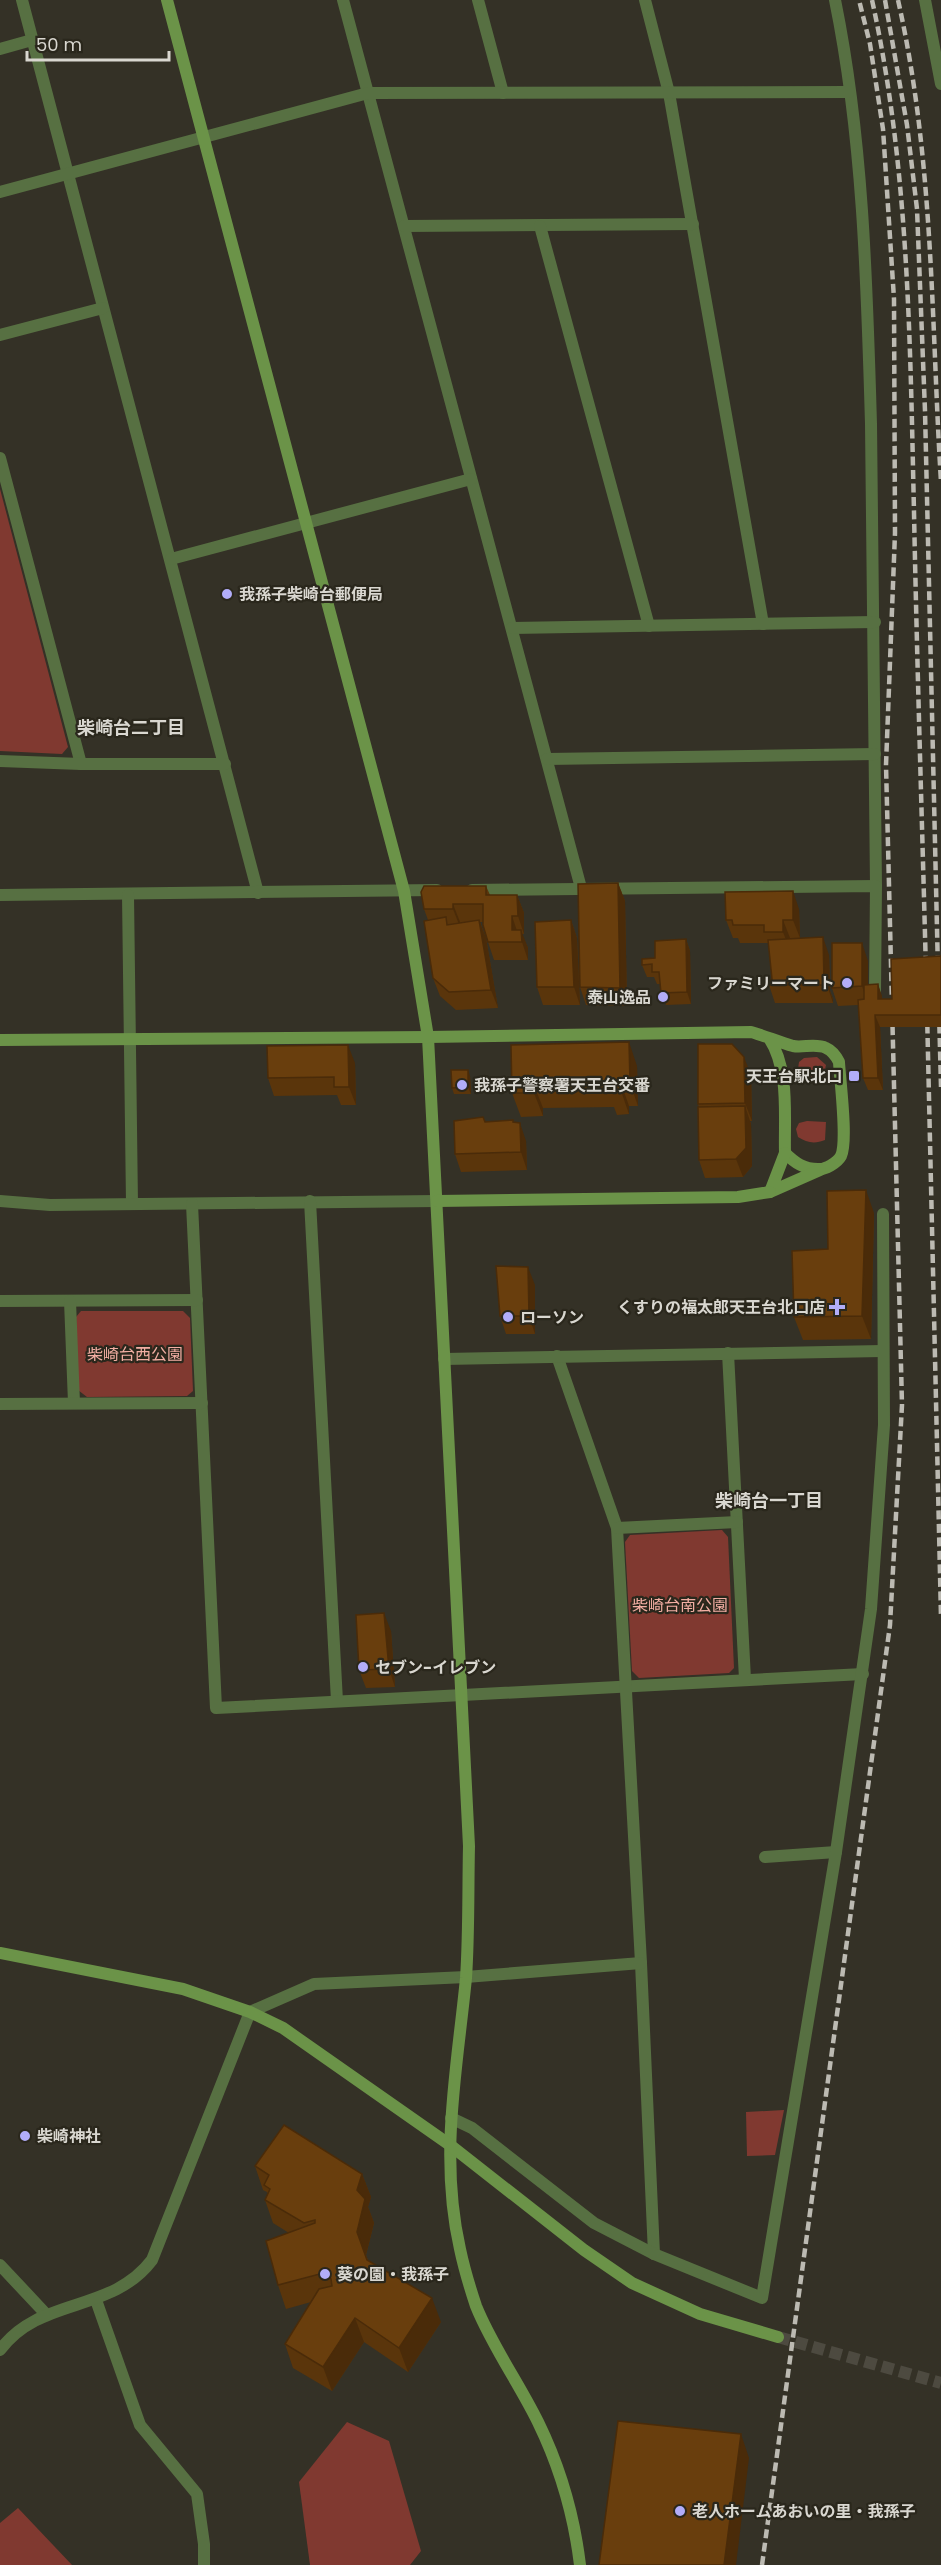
<svg xmlns="http://www.w3.org/2000/svg" width="941" height="2565" font-family="Poppins,'Noto Sans JP',sans-serif">
  <rect width="100%" height="100%" fill="#343126"/>
  <g fill="#803930">
    <path d="M0 489 68 747 62 754 0 751Z"/>
    <path d="M817 1057 826 1065 823 1078 804 1080 797 1076 799 1062 804 1058Z"/>
    <path d="M807 1121 826 1122 825 1140C815 1144 807 1143 798 1137L796 1129 799 1123Z"/>
    <path d="M81 1311H183L190 1318 193 1391 187 1396 87 1397 78 1390 76 1317Z"/>
    <path d="M722 1530 728 1537 734 1668 729 1673 639 1678 632 1671 625 1542 630 1535Z"/>
    <path d="M784 2110 775 2155 747 2156 746 2112Z"/>
    <path d="M347 2422 389 2441 421 2551 410 2565H310L299 2482Z"/>
    <path d="M18 2508 72 2565H0V2523Z"/>
  </g>
  <g fill="none" stroke-linecap="round" stroke-linejoin="round">
    <path stroke="#4d4a40" stroke-width="12" stroke-dasharray="12 6" stroke-linecap="butt" d="M778 2337 941 2383"/>
    <g stroke="#577042" stroke-width="12">
      <path d="M22 0 258 893"/>
      <path d="M343 0 581 888"/>
      <path d="M478 0 503 93"/>
      <path d="M645 0 669 93 763 624"/>
      <path d="M835 0C863 137 867 284 871 424 874 578 875 732 876 886"/>
      <path d="M925 0 941 84"/>
      <path d="M0 49 32 40"/>
      <path d="M0 192 368 93 849 92"/>
      <path d="M404 226 693 224"/>
      <path d="M540 226 649 626"/>
      <path d="M0 335 103 308"/>
      <path d="M0 458 81 764"/>
      <path d="M171 559 471 479"/>
      <path d="M512 628 875 622"/>
      <path d="M547 759 875 754"/>
      <path d="M0 761 81 764H225"/>
      <path d="M472 890 876 886 875 991"/>
      <path d="M0 895 437 890"/>
      <path d="M128 895 132 1204"/>
      <path d="M0 1201 50 1205 437 1201"/>
      <path d="M310 1201 337 1701"/>
      <path d="M192 1204 216 1708 863 1674"/>
      <path d="M0 1301 197 1300"/>
      <path d="M70 1301 74 1403"/>
      <path d="M728 1353 745 1679"/>
      <path d="M557 1356 617 1528 641 1963 654 2254"/>
      <path d="M444 1359 882 1351"/>
      <path d="M0 1404 202 1403"/>
      <path d="M617 1528 737 1522"/>
      <path d="M765 1857 836 1852"/>
      <path d="M451 2118 472 2128 594 2223 654 2254 762 2298 836 1852 871 1609 884 1425 883 1214"/>
      <path d="M0 2265 45 2313"/>
      <path d="M96 2300 140 2425 197 2494 204 2544V2565"/>
      <path d="M0 2350C40 2296 111 2314 152 2260L250 2012 314 1984 466 1977 641 1963"/>
    </g>
    <g stroke="#6b9348" stroke-width="12">
      <path d="M167 0 404 891 428 1037 469 1846C468 1890 469 1934 466 1978 457 2070 439 2156 460 2249 464 2268 470 2288 476 2306 492 2346 519 2383 538 2422 560 2467 574 2515 580 2565"/>
      <path d="M0 1040 428 1037 751 1032C765 1036 779 1042 793 1046 803 1048 816 1043 826 1048 833 1051 836 1056 839 1062 840 1081 848 1141 841 1156 837 1163 825 1170 818 1169 804 1169 795 1163 785 1153 784 1116 790 1070 769 1038"/>
      <path d="M785 1153 770 1192 820 1170"/>
      <path d="M437 1201 738 1197 770 1192"/>
      <path d="M0 1953 183 1989 250 2012 283 2028 450 2145 584 2250 632 2283 700 2314 778 2337"/>
    </g>
    <g stroke="#bcbab2" stroke-width="4.5" stroke-dasharray="9 4.5" stroke-linecap="butt">
      <path d="M872 0C909 168 910 341 914 512 917 665 922 819 926 972"/>
      <path d="M885 0 907 125 917 209 925 411 938 972"/>
      <path d="M898 0C934 160 931 320 941 482"/>
      <path d="M927 1011 941 1617"/>
      <path d="M939 1011 941 1087"/>
      <path d="M762 2565 890 1625 902 1405 886 765 895 533 894 299 883 129 870 44 859 0"/>
    </g>
  </g>
  <g fill="#5a350b">
    <path d="M618 883 625 901 627 1006 586 1005 580 987Z"/>
    <path d="M486 886 490 895H517L524 913V934H522L528 948V960H494L488 942 483 922H480L486 938 498 1008 456 1010 440 996 433 978 428 920 424 909Z"/>
    <path d="M799 909 800 938H790V939L829 955 830 991 833 999V1003H775L769 985 772 979 768 943H740L738 938H733L726 920Z"/>
    <path d="M571 920 577 938 580 1005H543L537 987Z"/>
    <path d="M686 939 690 951 691 1004 666 1005 661 993 660 984H657L654 977H647L642 965Z"/>
    <path d="M941 956V1027H880L883 1090H868L863 1078 858 1005 838 1006 832 988 868 961V985L878 984 882 999H892Z"/>
    <path d="M511 1045 637 1066 638 1106H629V1114L617 1115 614 1107 543 1108V1116L521 1117 512 1093Z"/>
    <path d="M355 1063 356 1105H341L337 1095 274 1096 268 1078Z"/>
    <path d="M751 1075 752 1121H750L751 1124 752 1166 743 1177 705 1178 699 1160V1107L698 1104Z"/>
    <path d="M470 1076 471 1094H454L452 1088Z"/>
    <path d="M485 1122 514 1123 526 1141 527 1170 461 1172 455 1154Z"/>
    <path d="M874 1213 871 1339 803 1340 794 1317Z"/>
    <path d="M535 1285V1334H506L500 1316Z"/>
    <path d="M391 1631 395 1687 366 1688 359 1670Z"/>
    <path d="M255 2166 362 2174 371 2197 368 2207 374 2223 366 2255 368 2260 441 2322 408 2372 364 2342 332 2391 293 2368 285 2344 311 2302 286 2309 278 2285 289 2233 273 2223 265 2200 268 2194 267 2192 263 2190Z"/>
  </g>
  <g fill="#4a2b09">
    <path d="M618 883 625 901 627 1006 620 988Z"/>
    <path d="M793 891 799 909 800 938 793 920Z"/>
    <path d="M517 895 524 913V934L518 916Z"/>
    <path d="M453 904 460 922V927L453 909Z"/>
    <path d="M512 916 518 934 512 930Z"/>
    <path d="M479 920 486 938 498 1008 491 990Z"/>
    <path d="M571 920 577 938 580 1005 574 987Z"/>
    <path d="M783 920 790 938V950L783 932Z"/>
    <path d="M521 930 528 948V960L522 942Z"/>
    <path d="M823 937 829 955 830 991 833 999V1003L827 985 824 981Z"/>
    <path d="M686 939 690 951 691 1004 687 992Z"/>
    <path d="M862 943 868 961V1004L862 986Z"/>
    <path d="M878 984 882 996V1011L878 999Z"/>
    <path d="M875 1015 880 1027 883 1090 878 1078Z"/>
    <path d="M629 1042 637 1066 638 1106 630 1083Z"/>
    <path d="M348 1045 355 1063 356 1105 349 1087Z"/>
    <path d="M744 1057 751 1075 752 1121 745 1103Z"/>
    <path d="M468 1070 470 1076 471 1094 468 1087Z"/>
    <path d="M621 1083 629 1106V1114L621 1091Z"/>
    <path d="M534 1085 543 1108V1116L534 1093Z"/>
    <path d="M745 1106 751 1124 752 1166 743 1177 736 1159Z"/>
    <path d="M520 1123 526 1141 527 1170 521 1152Z"/>
    <path d="M866 1190 874 1213 871 1339 862 1316Z"/>
    <path d="M528 1267 535 1285V1334L529 1316Z"/>
    <path d="M384 1613 391 1631 395 1687 389 1669Z"/>
    <path d="M362 2174 371 2197 368 2207 374 2223 366 2255 357 2232V2190Z"/>
    <path d="M432 2298 441 2322 408 2372 399 2348Z"/>
    <path d="M355 2318 364 2342 332 2391 323 2367Z"/>
    <path d="M741 2434 749 2458 736 2565H724Z"/>
  </g>
  <g fill="#693e0d" stroke="#4a2b09" stroke-width="1.5">
    <path d="M618 883 620 988 580 987 578 884Z"/>
    <path d="M424 886H486V895H517L518 916H512V930H521L522 942H488L483 925V904H453V909H424L421 892Z"/>
    <path d="M793 891V920H783V932H764V925H733L732 920H726L725 892Z"/>
    <path d="M446 917 447 925 479 920 491 990 449 992 433 978 424 921Z"/>
    <path d="M571 920 574 987H537L535 922Z"/>
    <path d="M823 937 824 981H827V985H769V981L772 979 768 940Z"/>
    <path d="M686 939 687 992 661 993 659 972H652V964L642 965V959L655 958V941Z"/>
    <path d="M832 943H862V986L832 988Z"/>
    <path d="M941 956V1015H875L878 1078H863L858 1000 864 999V985L878 984V999H892L891 959Z"/>
    <path d="M629 1042 630 1083H621V1091H608V1083L534 1085V1093H512L511 1045Z"/>
    <path d="M698 1044H732L744 1057 745 1103 698 1104Z"/>
    <path d="M348 1045 349 1087H334V1077L268 1078 267 1046Z"/>
    <path d="M451 1070H468V1087L452 1088Z"/>
    <path d="M745 1106 746 1148 736 1159 699 1160 698 1107Z"/>
    <path d="M483 1117 485 1122 513 1120V1122L520 1123 521 1152 455 1154 454 1121Z"/>
    <path d="M866 1190 862 1316 794 1317 792 1251 828 1249 827 1191Z"/>
    <path d="M496 1266 528 1267 529 1316H500Z"/>
    <path d="M384 1613 389 1669 359 1670 356 1615Z"/>
    <path d="M284 2125 362 2174 357 2190 365 2199 357 2232 367 2260 432 2298 399 2348 355 2318 323 2367 285 2344 319 2289 332 2286 331 2279 327 2272 278 2285 266 2241 315 2223V2220L304 2223 265 2200 270 2189 264 2185 269 2175 255 2166Z"/>
    <path d="M618 2421 741 2434 724 2565H599Z"/>
  </g>
  <g fill="#b2adf9" stroke="#2a271c" stroke-width="2">
    <circle cx="227" cy="594" r="6"/>
    <circle cx="847" cy="983" r="6"/>
    <circle cx="663" cy="997" r="6"/>
    <rect x="848" y="1070" width="12" height="12" rx="3"/>
    <circle cx="462" cy="1085" r="6"/>
    <path d="M834 1298h6v6h6v6h-6v6h-6v-6h-6v-6h6z"/>
    <circle cx="508" cy="1317" r="6"/>
    <circle cx="363" cy="1667" r="6"/>
    <circle cx="25" cy="2136" r="6"/>
    <circle cx="325" cy="2274" r="6"/>
    <circle cx="680" cy="2511" r="6"/>
  </g>
  <g text-anchor="middle" dominant-baseline="central" stroke-width="4.5" stroke-linejoin="round" paint-order="stroke">
    <g font-size="16" font-weight="bold" fill="#d9d7d0" stroke="#2a271c" text-anchor="start">
      <text x="239" y="594">我孫子柴崎台郵便局</text>
      <text x="835" y="983" text-anchor="end">ファミリーマート</text>
      <text x="651" y="997" text-anchor="end">泰山逸品</text>
      <text x="842" y="1076" text-anchor="end">天王台駅北口</text>
      <text x="474" y="1085">我孫子警察署天王台交番</text>
      <text x="825" y="1307" text-anchor="end">くすりの福太郎天王台北口店</text>
      <text x="520" y="1317">ローソン</text>
      <text x="375" y="1667">セブン-イレブン</text>
      <text x="37" y="2136">柴崎神社</text>
      <text x="337" y="2274">葵の園・我孫子</text>
      <text x="692" y="2511">老人ホームあおいの里・我孫子</text>
    </g>
    <g font-size="16" fill="#f2aea3" stroke="#2a271c">
      <text x="135" y="1354">柴崎台西公園</text>
      <text x="680" y="1605">柴崎台南公園</text>
    </g>
    <g font-size="18" font-weight="bold" fill="#d9d7d0" stroke="#2a271c">
      <text x="131" y="727">柴崎台二丁目</text>
      <text x="769" y="1500">柴崎台一丁目</text>
    </g>
  </g>
  <path d="M27 51v9h142v-9" fill="none" stroke="#d9d7d0" stroke-width="3"/>
  <text x="36" y="51" font-size="18" fill="#d9d7d0" stroke="#2a271c" stroke-width="4.5" paint-order="stroke">50 m</text>
</svg>
